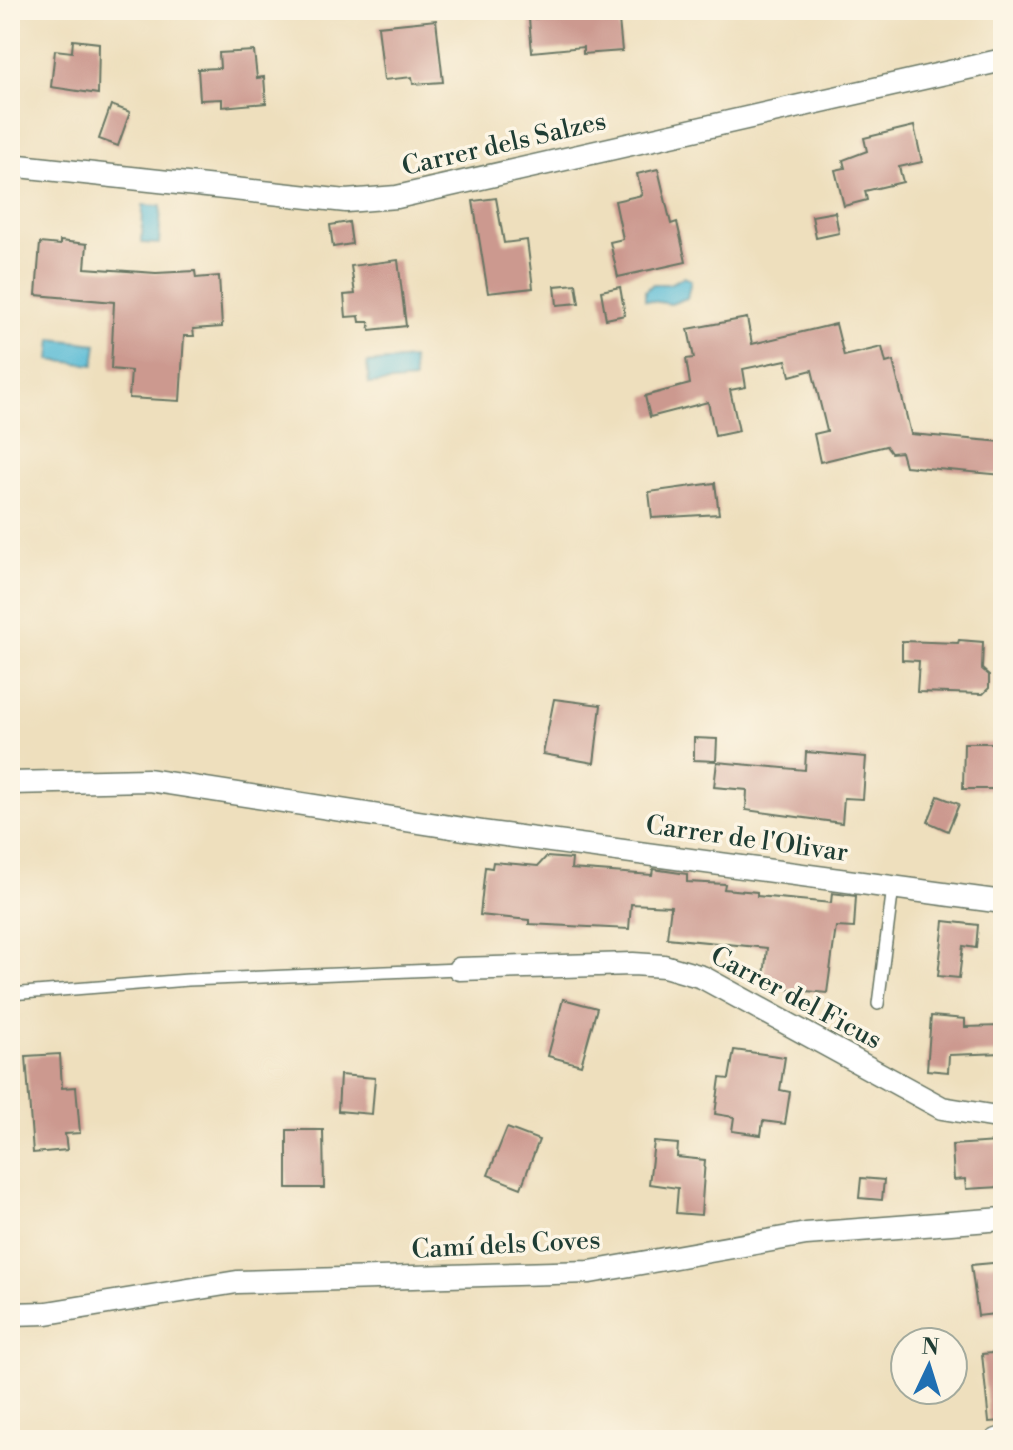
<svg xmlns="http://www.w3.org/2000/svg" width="1013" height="1450" font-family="'Libre Bodoni',serif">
  <rect width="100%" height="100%" fill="#fcf5e5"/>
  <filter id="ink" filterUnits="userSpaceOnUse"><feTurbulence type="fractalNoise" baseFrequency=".0125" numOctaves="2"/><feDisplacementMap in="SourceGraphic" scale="16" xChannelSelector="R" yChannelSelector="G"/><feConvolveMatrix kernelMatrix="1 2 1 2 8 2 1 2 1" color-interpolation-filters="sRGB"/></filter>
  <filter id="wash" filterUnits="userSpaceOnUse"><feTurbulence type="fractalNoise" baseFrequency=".006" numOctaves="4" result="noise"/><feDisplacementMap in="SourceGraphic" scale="32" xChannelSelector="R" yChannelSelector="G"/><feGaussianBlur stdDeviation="1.8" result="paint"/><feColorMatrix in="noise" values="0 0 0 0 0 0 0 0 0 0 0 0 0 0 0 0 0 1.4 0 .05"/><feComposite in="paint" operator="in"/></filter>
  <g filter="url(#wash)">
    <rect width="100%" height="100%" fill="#eedfbd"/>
    <g fill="#58bbd6" stroke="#3c7c85" stroke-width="2">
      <path d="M143 205 161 206 159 244 142 243Z"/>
      <path d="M684 277 691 280 687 298 671 304 645 300V291L653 284H669Z"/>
      <path d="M52 339 97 344 94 365 50 360Z"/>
      <path d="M412 359 414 380 369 384 367 363Z"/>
    </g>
    <g id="blocks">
      <g fill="#cc998f">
        <path d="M580 10H618L622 51 583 54V47L532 52 529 19 581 14Z"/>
        <path d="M436 20 443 82 413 84 412 77 384 80 378 26Z"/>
        <path d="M73 40 99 43 98 94 51 87 55 50 72 52Z"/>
        <path d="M254 51 257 78 264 77 266 103 222 107V99L200 100 198 69 220 68 219 53Z"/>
        <path d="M111 105 130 112 118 146 99 139Z"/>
        <path d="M914 126 922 162 899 167 903 182 865 191 867 200 844 206 835 170 845 168 843 160 867 151 864 138Z"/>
        <path d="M658 169 671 224 677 222 686 262 618 277 610 242 623 239 615 201 642 195 637 174Z"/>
        <path d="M496 198 504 243 527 240 533 288 488 293 473 201Z"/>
        <path d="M835 212 839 233 816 238 812 216Z"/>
        <path d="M349 222 352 244 333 247 330 225Z"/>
        <path d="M60 241 87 244 85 268 156 273 195 271 196 278 219 276 222 327 193 329 194 336H184L180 401 129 398 131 371 111 369 114 302 36 295 40 243 60 245Z"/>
        <path d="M398 260 406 326 370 330 369 322H360L359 316 346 317 344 295 355 294 351 266Z"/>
        <path d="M576 284 579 303 557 305 555 286Z"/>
        <path d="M620 287 625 315 606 319 601 291Z"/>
        <path d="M747 318 752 344 836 324 844 356 882 347 886 363 893 361 911 434 1003 442V475L905 466 901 452 891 453 886 446 820 462 814 434 827 431 812 370 790 376 786 360 743 369 746 387 730 390 739 431 715 436 708 402 650 417 645 396 690 384 686 359 694 358 688 329Z"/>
        <path d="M715 483 719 514 652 518 649 492Z"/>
        <path d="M959 640 983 642 982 669 989 675V688L983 694 917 692 919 661 902 660V641L958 643Z"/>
        <path d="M554 699 601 705 594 763 543 754Z"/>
        <path d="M694 738 717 739 716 761 694 760Z"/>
        <path d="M964 743H1003V789H963Z"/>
        <path d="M806 752 866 757 863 799 844 798 842 823 746 810 747 790 714 787 717 762 805 770Z"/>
        <path d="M938 796 959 804 948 831 928 822Z"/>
        <path d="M546 857 572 859 571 869 652 875 653 869 687 874V882L725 884 724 889 757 892V896L831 903 832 893 856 896 854 928 836 927 827 993 763 987 767 948 667 938 671 906 631 904 629 929 529 924V920L480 915 485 867 492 868 493 862 538 866Z"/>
        <path d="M944 921 978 925 976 948 963 946 959 978 938 976Z"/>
        <path d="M563 999 597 1008 581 1065 548 1056Z"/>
        <path d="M931 1016 965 1019V1027L1003 1026V1053L949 1055 948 1072 927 1070Z"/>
        <path d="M734 1050 785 1057 780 1090 790 1092 785 1124 763 1121 761 1135 732 1131 734 1117 715 1114 720 1078 729 1079Z"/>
        <path d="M60 1054 62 1088 76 1087 80 1133 65 1134 67 1150 33 1153 26 1056Z"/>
        <path d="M340 1075 375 1078 372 1114 338 1111Z"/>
        <path d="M507 1128 539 1140 521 1188 488 1175Z"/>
        <path d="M287 1130H323L324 1188H287Z"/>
        <path d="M654 1142 678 1144 677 1157 705 1160 701 1215 676 1213 678 1188 649 1184Z"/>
        <path d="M997 1142 1000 1187 966 1189 965 1179 954 1180 952 1145Z"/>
        <path d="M861 1178 884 1180 882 1200 859 1198Z"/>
        <path d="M1003 1262V1313L978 1316 971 1265Z"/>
        <path d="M1003 1352V1421L989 1422 982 1354Z"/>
      </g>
    </g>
  </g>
  <g filter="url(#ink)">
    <use href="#blocks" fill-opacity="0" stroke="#677664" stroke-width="2"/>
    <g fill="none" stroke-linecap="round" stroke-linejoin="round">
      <g stroke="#677664" stroke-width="14">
        <g id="lane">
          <path d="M10 994 188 980 459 969"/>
          <path d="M878 1004 893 887"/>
        </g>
      </g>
      <g stroke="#677664" stroke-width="25">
        <g id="street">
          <path d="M10 165 346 201 397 197 1003 60"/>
          <path d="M10 783 148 780 483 832 1003 902"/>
          <path d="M459 969 633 964 664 966 702 977 942 1108 1003 1118"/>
          <path d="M10 1314 47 1313 237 1282 590 1272 806 1234 1003 1219"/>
          <path d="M997 1440 1003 1438"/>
        </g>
      </g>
      <use href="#lane" stroke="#fff" stroke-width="11"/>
      <use href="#street" stroke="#fff" stroke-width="22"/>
    </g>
  </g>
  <g text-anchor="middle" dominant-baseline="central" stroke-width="7" stroke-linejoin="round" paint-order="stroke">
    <g font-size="26" fill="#1f3d34" stroke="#fcf5e5">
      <text transform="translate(504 144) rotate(-13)">Carrer dels Salzes</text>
      <text transform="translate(747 839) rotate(8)">Carrer de l'Olivar</text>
      <text transform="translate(796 998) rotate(28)">Carrer del Ficus</text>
      <text transform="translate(506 1245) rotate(-3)">Camí dels Coves</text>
    </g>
  </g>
  <rect width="1013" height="1450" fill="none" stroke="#fcf5e5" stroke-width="40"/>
  <g transform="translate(929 1366) rotate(4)"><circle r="38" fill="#fcf5e5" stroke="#a4ab9e" stroke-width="2"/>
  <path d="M0-6L14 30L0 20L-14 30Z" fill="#1f6fb2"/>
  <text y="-12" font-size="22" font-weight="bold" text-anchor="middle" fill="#1f3d34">N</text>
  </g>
</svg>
